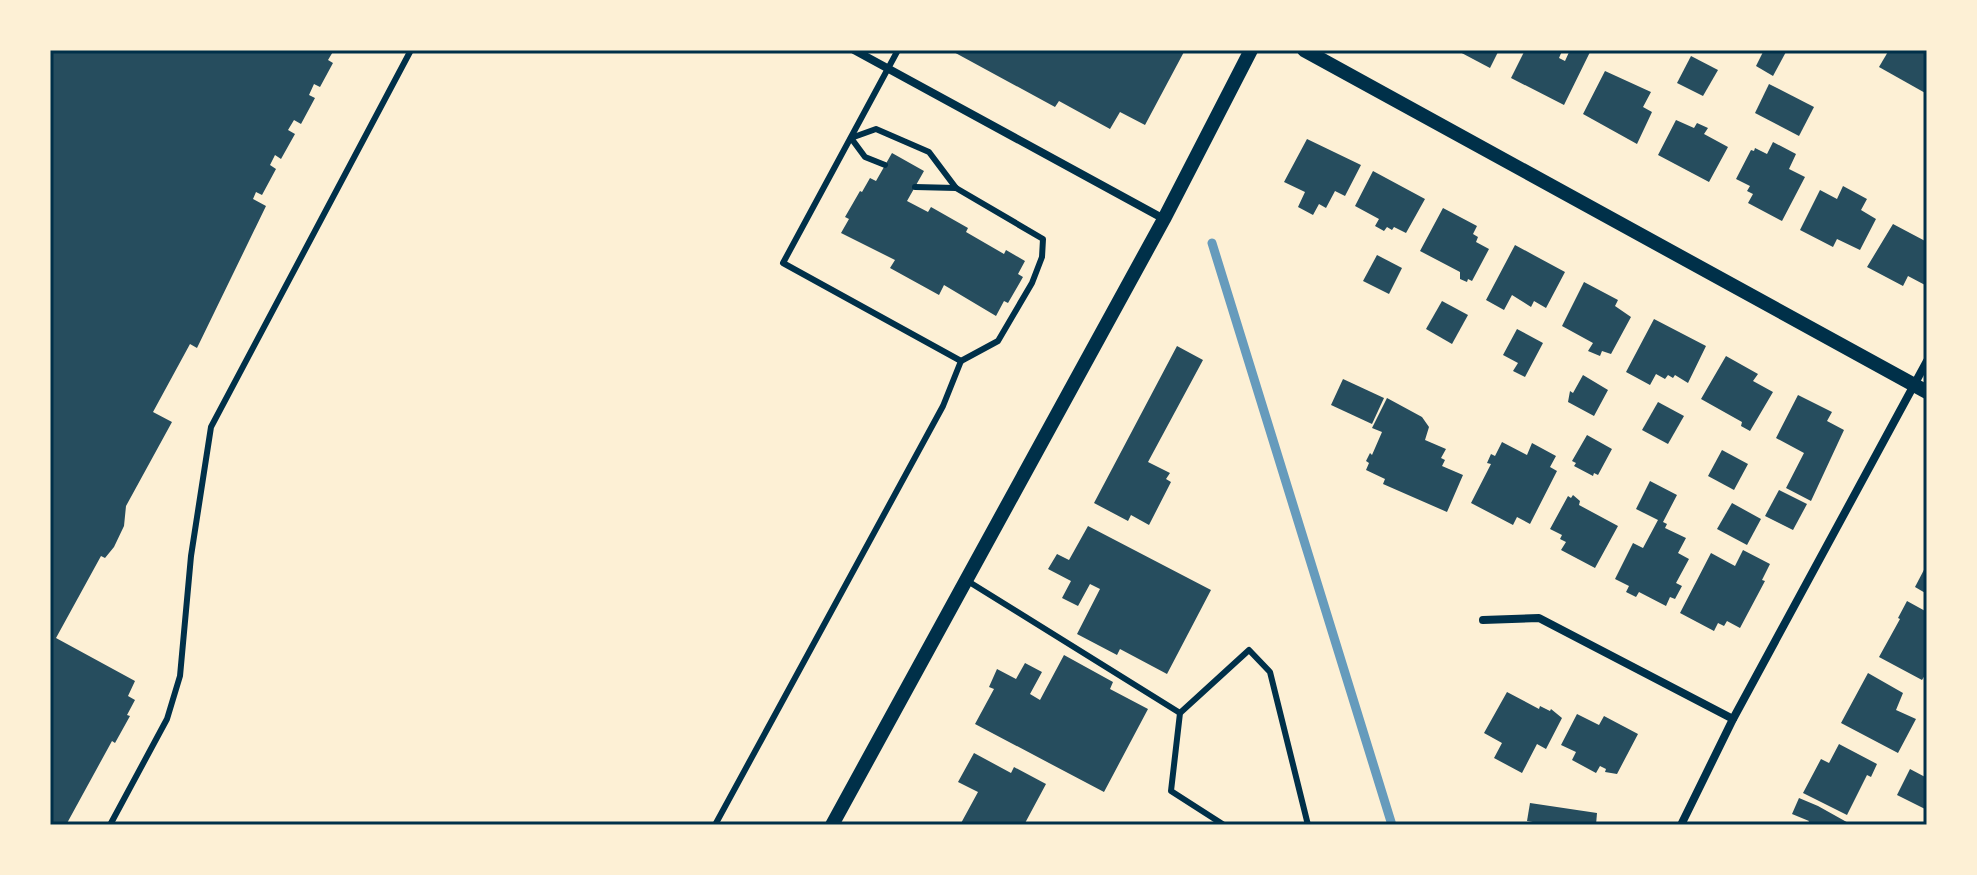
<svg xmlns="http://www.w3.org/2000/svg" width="1977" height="875" font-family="Quicksand,sans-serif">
  <rect width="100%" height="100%" fill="#fdf0d5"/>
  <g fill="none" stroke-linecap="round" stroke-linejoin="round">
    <path stroke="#669bbc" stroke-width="9" d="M1212 243 1392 825"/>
  </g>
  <g fill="#264d5e">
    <path d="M50 50H334L328 60 333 63 320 87 314 84 309 95 315 98 301 124 294 120 288 130 295 134 281 159 275 155 270 165 276 169 262 195 256 192 253 199 266 206 197 348 190 344 153 412 172 422 126 506 124 526 114 547 105 558 101 556 56 638 135 681 128 696 135 700 127 715 130 716 115 743 112 741 66 825H50Z"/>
    <path d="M950 50H1185L1145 125 1120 112 1110 129 1059 101 1055 107Z"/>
    <path d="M1456 50H1499L1490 68Z"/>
    <path d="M1525 50H1560L1562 51 1559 58 1565 61 1570 50H1591L1564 105 1511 78Z"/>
    <path d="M1764 50H1787L1773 76 1756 66Z"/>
    <path d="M1889 50H1927V94L1879 67Z"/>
    <path d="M1691 56 1718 70 1703 96 1677 83Z"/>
    <path d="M1605 71 1651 92 1643 107 1652 112 1637 144 1583 114Z"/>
    <path d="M1769 84 1814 107 1799 136 1755 113Z"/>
    <path d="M1676 120 1694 128 1697 123 1708 128 1704 134 1728 147 1709 182 1658 155Z"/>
    <path d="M1307 139 1361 165 1345 196 1335 191 1326 208 1319 204 1313 215 1298 207 1305 192 1284 182Z"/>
    <path d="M1773 142 1796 154 1789 169 1805 177 1782 221 1748 203 1753 194 1747 191 1750 186 1736 179 1751 150 1754 151 1755 148 1767 154Z"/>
    <path d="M892 153 924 171 907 201 928 212 931 207 968 228 966 232 1004 254 1006 250 1025 261 1018 274 1023 277 1008 303 1004 301 996 316 944 285 939 295 890 268 895 260 841 233 849 219 845 217 860 191 862 192 870 178 876 181Z"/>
    <path d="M1373 171 1425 199 1406 233 1394 227 1392 230 1387 227 1384 231 1375 226 1379 219 1355 206Z"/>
    <path d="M1843 186 1867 199 1861 210 1876 219 1860 250 1837 239 1833 247 1800 230 1820 190 1837 199Z"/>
    <path d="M1443 208 1477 226 1473 234 1478 237 1476 242 1489 249 1472 281 1468 279 1467 282 1460 279V272L1420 251Z"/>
    <path d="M1893 224 1927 242V281L1925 285 1908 276 1903 286 1867 267Z"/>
    <path d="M1515 245 1565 272 1546 308 1534 301 1531 307 1512 295 1504 310 1486 300Z"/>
    <path d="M1377 255 1402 268 1389 294 1363 281Z"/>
    <path d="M1584 282 1618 300 1615 306 1631 317 1611 354 1602 351 1600 356 1588 351 1593 343 1562 326Z"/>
    <path d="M1442 301 1468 315 1452 344 1426 329Z"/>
    <path d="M1654 319 1706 346 1688 383 1675 375 1673 378 1668 375 1665 379 1656 374 1650 385 1626 372Z"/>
    <path d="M1517 329 1543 343 1525 377 1513 371 1518 363 1503 355Z"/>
    <path d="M1177 346 1203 360 1148 462 1170 473 1166 479 1171 482 1149 525 1131 515 1128 521 1094 503Z"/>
    <path d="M1726 356 1758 374 1753 381 1773 392 1750 431 1741 426 1742 422 1701 399Z"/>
    <path d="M1583 375 1608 390 1594 416 1568 402 1570 391 1573 393Z"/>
    <path d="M1343 379 1384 398 1372 424 1331 405Z"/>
    <path d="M1798 395 1832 412 1827 421 1844 430 1811 501 1786 488 1804 453 1776 438Z"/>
    <path d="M1387 398 1422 417 1429 427 1425 440 1446 449 1441 458 1445 460 1442 466 1463 475 1447 512 1383 484 1385 479 1366 470 1369 463 1366 461 1370 453 1372 455 1382 432 1372 428Z"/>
    <path d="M1658 402 1684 416 1668 444 1642 430Z"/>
    <path d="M1587 435 1612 449 1598 475 1594 473 1593 476 1574 466 1576 463 1572 461Z"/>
    <path d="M1502 442 1527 455 1532 443 1556 456 1550 467 1557 471 1530 524 1517 517 1513 525 1471 503 1491 464 1487 463 1491 454 1495 456Z"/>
    <path d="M1722 450 1748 464 1734 490 1708 476Z"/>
    <path d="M1650 481 1677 495 1663 522 1667 524 1665 528 1686 538 1678 553 1689 559 1676 583 1682 586 1675 599 1670 597 1666 606 1639 592 1636 597 1626 592 1629 586 1615 579 1633 543 1643 548 1658 520 1636 509Z"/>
    <path d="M1779 490 1807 504 1793 530 1765 516Z"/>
    <path d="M1573 495 1580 501 1579 505 1618 526 1595 568 1561 550 1566 542 1560 539 1562 535 1550 529 1568 496 1571 498Z"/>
    <path d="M1732 503 1761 519 1747 545 1717 529Z"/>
    <path d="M1088 526 1211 590 1167 674 1120 649 1117 655 1077 634 1100 589 1090 584 1078 606 1062 598 1071 581 1048 569 1057 554 1069 560Z"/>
    <path d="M1743 550 1770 564 1762 580 1765 581 1740 628 1727 621 1724 626 1718 623 1714 631 1680 613 1711 553 1735 566Z"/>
    <path d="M1927 564V594L1915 587Z"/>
    <path d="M1907 601 1927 612V672L1922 680 1879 657 1900 619 1898 618Z"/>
    <path d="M1064 655 1113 682 1110 689 1148 709 1104 792 975 724 994 689 989 687 997 669 1016 679 1025 663 1042 672 1030 694 1040 700Z"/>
    <path d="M1868 673 1903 693 1896 710 1916 719 1898 753 1841 723Z"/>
    <path d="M1507 692 1539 709 1540 706 1550 711 1551 709 1562 718 1546 749 1537 744 1522 773 1494 758 1502 743 1484 733Z"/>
    <path d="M1577 714 1599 725 1604 716 1638 734 1617 774 1605 772 1606 769 1600 766 1596 773 1572 760 1576 752 1561 745Z"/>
    <path d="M1839 744 1877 764 1871 777 1867 775 1847 815 1803 793 1821 759 1829 763Z"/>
    <path d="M974 753 1011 773 1014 767 1046 784 1024 825H960L978 792 958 782Z"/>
    <path d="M1910 769 1927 778V810L1897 795Z"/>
    <path d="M1799 798 1818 806 1852 825H1807L1809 821 1792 814Z"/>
    <path d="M1530 803 1597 813 1596 825H1550L1527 821Z"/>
  </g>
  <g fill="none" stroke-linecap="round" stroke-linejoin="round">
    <g stroke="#003049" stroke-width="6">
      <path d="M885 165 865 157 851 138 876 129 929 152 956 188 1043 239 1042 257 1032 283 998 341 961 361"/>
      <path d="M915 187 956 188"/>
      <path d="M966 580 1180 713"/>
      <path d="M110 825 167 719 180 676 191 556 211 427 411 50"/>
      <path d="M715 825 943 406 961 361 783 263 898 50"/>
      <path d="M1224 825 1171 791 1180 713 1249 650 1270 672 1308 825"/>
    </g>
    <g stroke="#003049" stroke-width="8">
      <path d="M854 50 1164 219"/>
      <path d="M1483 620 1539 618 1733 719"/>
      <path d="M1681 825 1733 719 1927 361"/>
    </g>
    <g stroke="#003049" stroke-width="14">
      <path d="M1304 50 1927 392"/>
      <path d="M832 825 1164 219 1251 50"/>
    </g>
  </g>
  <rect width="1977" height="875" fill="none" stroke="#fdf0d5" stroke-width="104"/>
  <rect x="52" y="52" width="1873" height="771" fill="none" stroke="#003049" stroke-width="3"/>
</svg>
